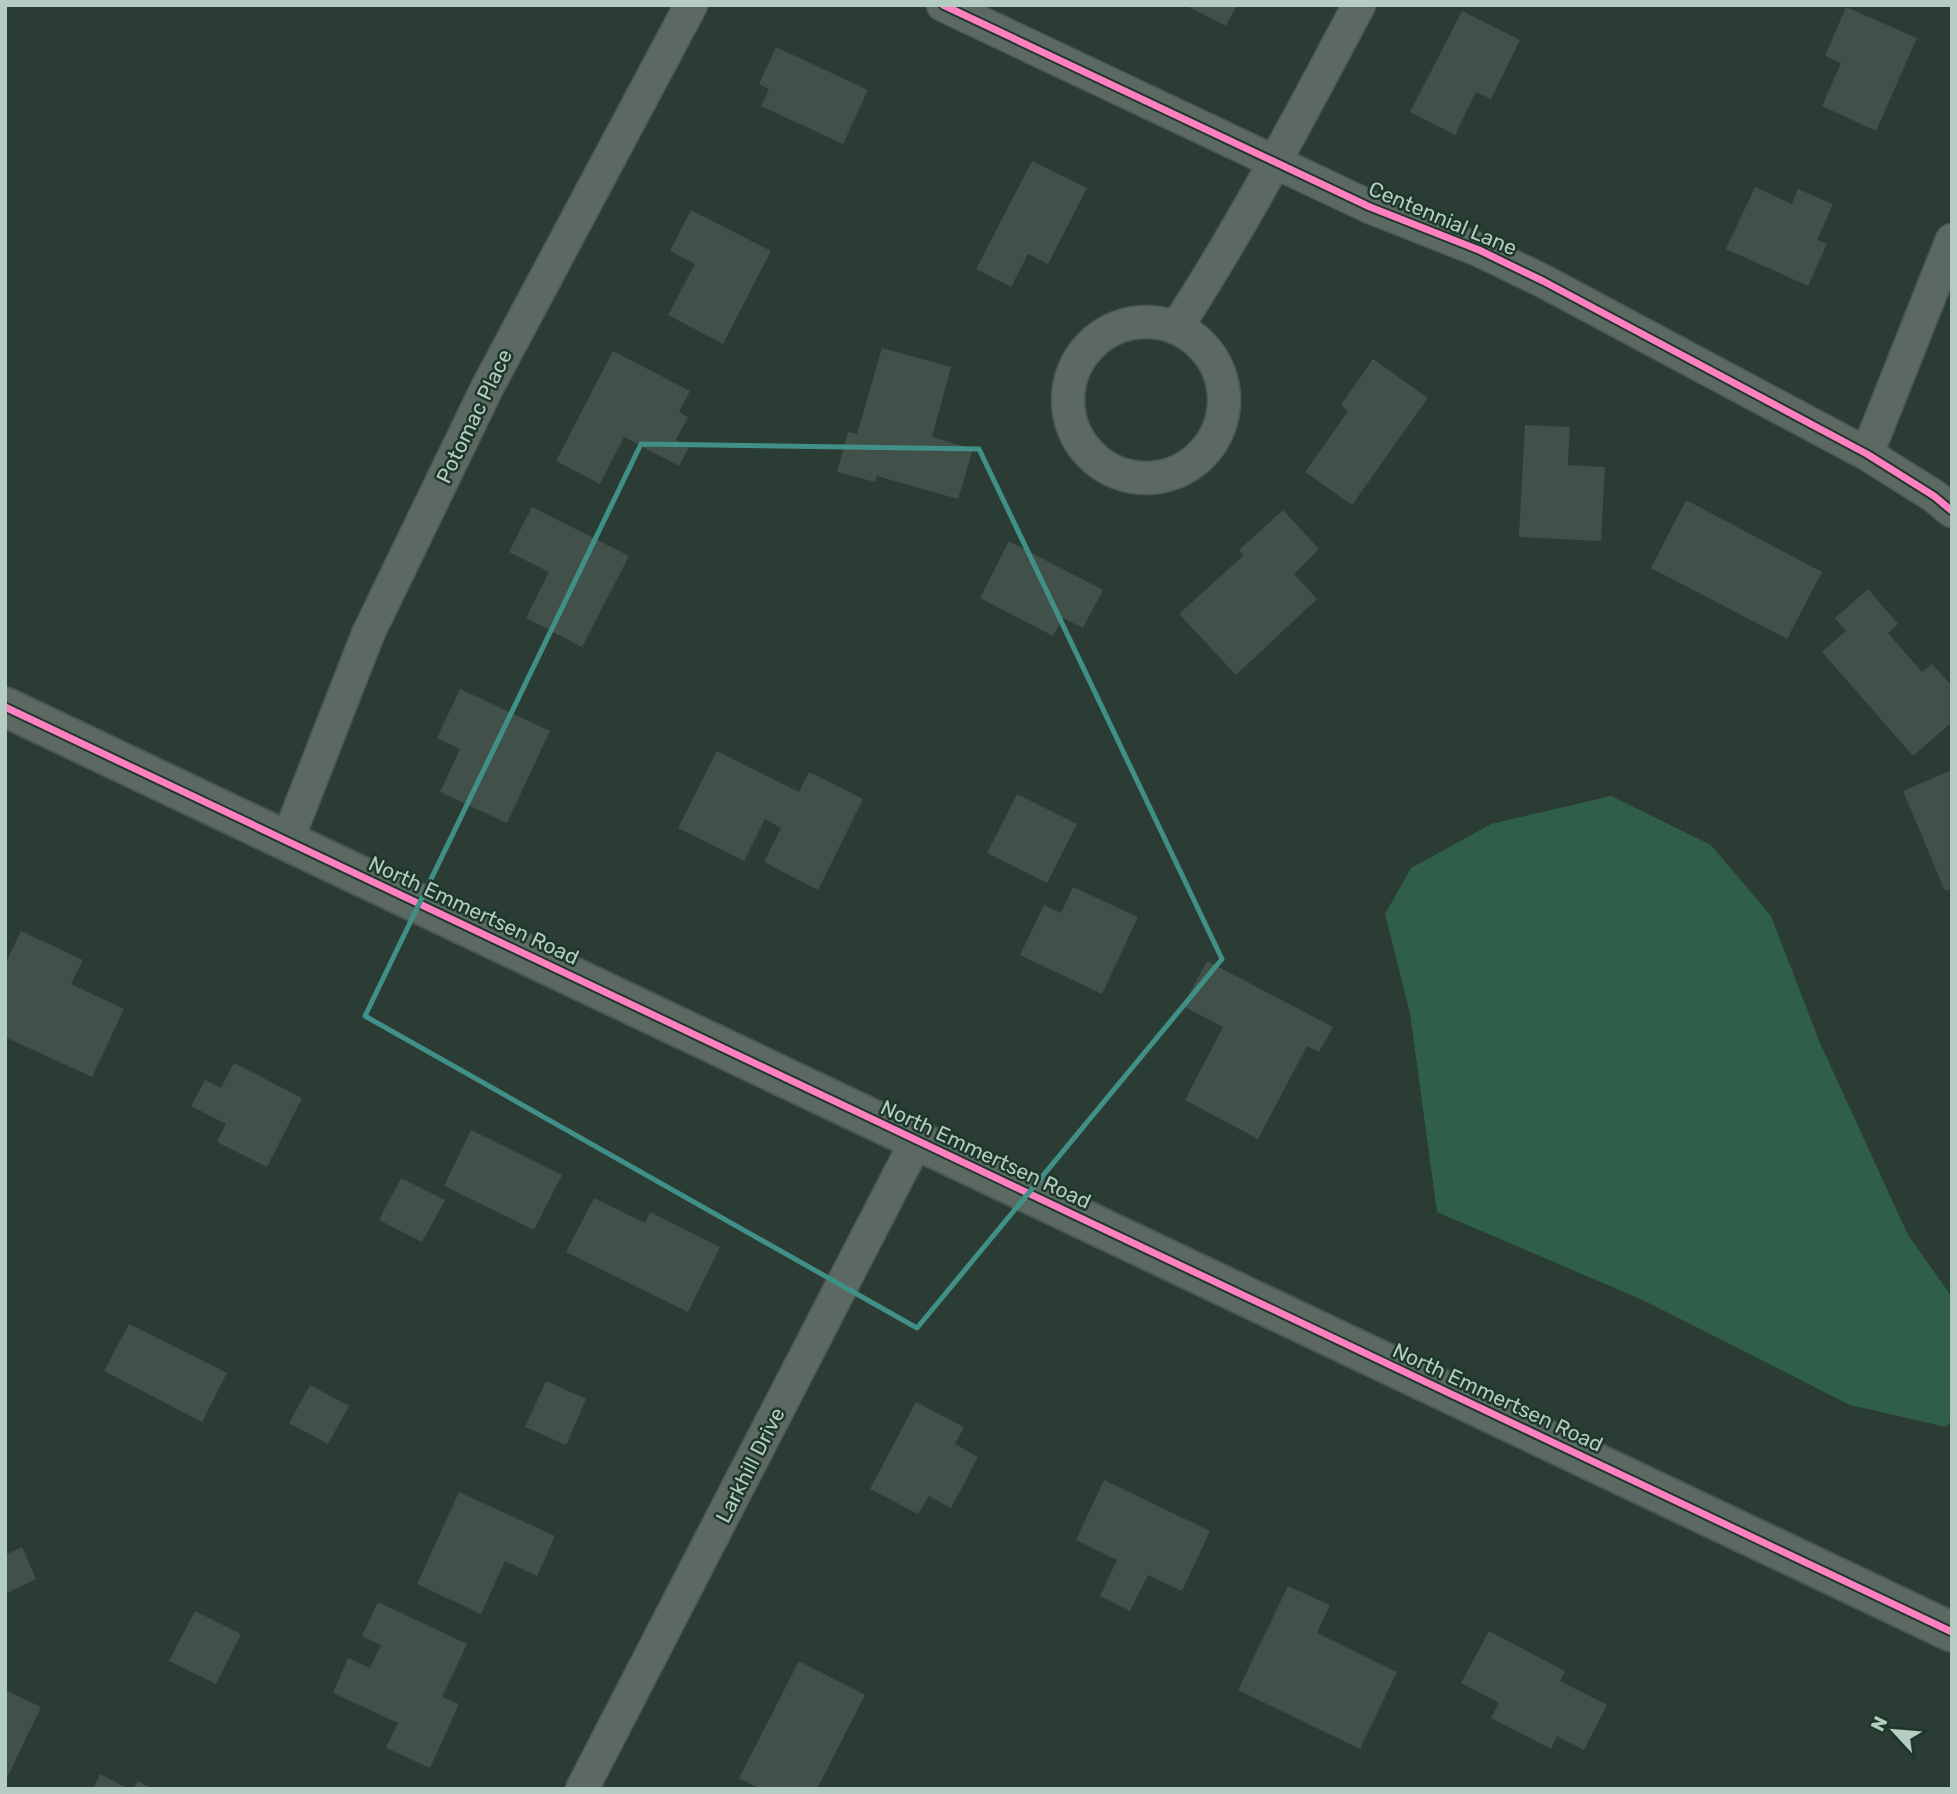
<svg xmlns="http://www.w3.org/2000/svg" width="1957" height="1794" font-family="Rubik,sans-serif">
  <rect width="100%" height="100%" fill="#2b3c34"/>
  <path fill="#2f5f48" d="M1611 796 1711 845 1771 916 1820 1043 1908 1235 1952 1297V1420L1946 1427 1850 1405 1645 1301 1437 1212 1410 1013 1385 914 1411 868 1491 824Z"/>
  <g fill="#415049">
    <path d="M1185 5H1237L1226 26Z"/>
    <path d="M1846 7 1917 38 1876 131 1822 106 1841 63 1825 56Z"/>
    <path d="M1462 11 1520 40 1491 99 1476 92 1455 135 1410 112Z"/>
    <path d="M776 47 868 90 843 144 761 106 769 89 759 84Z"/>
    <path d="M1032 161 1087 188 1048 264 1028 254 1011 287 976 269Z"/>
    <path d="M1755 187 1792 204 1798 189 1833 204 1817 240 1827 244 1808 286 1726 249Z"/>
    <path d="M691 210 771 251 723 344 668 315 695 264 670 251Z"/>
    <path d="M882 348 951 367 932 437 973 449 958 499 877 476 875 482 837 472 848 432 857 434Z"/>
    <path d="M613 351 690 391 679 412 688 417 676 440 689 447 679 466 624 437 600 484 556 461Z"/>
    <path d="M1373 359 1428 398 1352 505 1305 472 1348 411 1341 405Z"/>
    <path d="M1525 425 1570 427 1568 465 1605 467 1601 541 1519 537Z"/>
    <path d="M1686 500 1822 572 1787 639 1651 568Z"/>
    <path d="M532 507 629 556 582 647 526 618 549 572 509 552Z"/>
    <path d="M1283 510 1319 549 1294 574 1317 599 1236 675 1179 614 1244 555 1239 550Z"/>
    <path d="M1009 541 1103 590 1083 628 1063 618 1053 636 980 598Z"/>
    <path d="M1868 589 1898 624 1888 633 1922 672 1932 664 1952 686V722L1913 756 1822 652 1846 631 1835 618Z"/>
    <path d="M460 689 550 731 507 823 440 792 460 749 437 738Z"/>
    <path d="M717 751 799 792 809 772 863 799 818 890 764 862 781 828 765 819 744 861 678 828Z"/>
    <path d="M1952 770V888L1945 891 1903 791Z"/>
    <path d="M1017 794 1077 824 1047 883 987 853Z"/>
    <path d="M1073 887 1138 917 1102 994 1020 955 1044 905 1061 913Z"/>
    <path d="M21 931 83 960 71 984 124 1009 92 1077 5 1037V964Z"/>
    <path d="M1207 961 1333 1027 1319 1052 1307 1046 1258 1139 1185 1100 1223 1027 1183 1006Z"/>
    <path d="M234 1063 302 1098 267 1167 217 1142 226 1124 191 1106 205 1080 221 1088Z"/>
    <path d="M471 1130 562 1175 534 1230 444 1186Z"/>
    <path d="M401 1178 445 1200 422 1242 379 1220Z"/>
    <path d="M594 1198 645 1223 650 1212 720 1247 688 1312 566 1252Z"/>
    <path d="M129 1324 227 1373 202 1422 104 1371Z"/>
    <path d="M546 1381 586 1399 566 1445 525 1427Z"/>
    <path d="M310 1385 349 1406 328 1444 289 1423Z"/>
    <path d="M916 1402 964 1427 955 1444 978 1457 951 1508 929 1496 918 1514 870 1489Z"/>
    <path d="M1104 1480 1210 1531 1182 1591 1148 1575 1130 1611 1100 1596 1117 1560 1076 1540Z"/>
    <path d="M459 1492 555 1536 537 1576 505 1561 481 1614 417 1584Z"/>
    <path d="M22 1547 36 1579 5 1594V1555Z"/>
    <path d="M1288 1586 1330 1605 1317 1633 1397 1672 1360 1749 1238 1690Z"/>
    <path d="M378 1602 467 1644 442 1697 459 1704 430 1768 386 1748 398 1723 333 1693 348 1658 370 1668 381 1645 362 1636Z"/>
    <path d="M195 1611 241 1634 216 1684 169 1661Z"/>
    <path d="M1489 1631 1565 1671 1560 1681 1607 1705 1584 1750 1557 1736 1551 1749 1491 1718 1499 1703 1461 1683Z"/>
    <path d="M799 1661 865 1695 817 1789H760L739 1778Z"/>
    <path d="M5 1690 41 1707 5 1782Z"/>
    <path d="M100 1774 129 1789H93Z"/>
    <path d="M138 1781 153 1789H133Z"/>
  </g>
  <g fill="none" stroke-linecap="round" stroke-linejoin="round">
    <g stroke="#4b5752" stroke-width="35">
      <g id="minor">
        <path d="M943 5 1370 207 1479 250 1543 281 1867 454 1934 496 1952 511"/>
        <circle cx="1146" cy="400" r="78"/>
        <path d="M1176 328C1244 224 1301 114 1359 5"/>
        <path d="M1867 454 1952 240"/>
        <path d="M287 841 368 634 487 388 691 5"/>
        <path d="M582 1789 917 1140"/>
      </g>
    </g>
    <g stroke="#4b5752" stroke-width="42">
      <path id="tertiary" d="M5 707 1952 1632"/>
    </g>
    <use href="#minor" stroke="#5b6962" stroke-width="32"/>
    <use href="#tertiary" stroke="#5b6962" stroke-width="38"/>
    <g stroke="#1d372b" stroke-width="11">
      <g id="cycleway">
        <path d="M943 5 1370 207 1479 250 1543 281 1867 454 1934 496 1952 511"/>
        <path d="M5 707 1952 1632"/>
      </g>
    </g>
    <use href="#cycleway" stroke="#ff80c0" stroke-width="7"/>
  </g>
  <path fill="none" stroke="#419087" stroke-width="5" stroke-linejoin="round" d="M641 444 979 449 1222 959 917 1328 365 1016Z"/>
  <g text-anchor="middle" dominant-baseline="central" stroke-width="5" stroke-linejoin="round" paint-order="stroke">
    <g font-size="21" fill="#b5ccc2" stroke="#1d372b">
      <text transform="translate(1443 218) rotate(23)">Centennial Lane</text>
      <text transform="translate(474 416) rotate(-64)">Potomac Place</text>
      <text transform="translate(474 910) rotate(25)">North Emmertsen Road</text>
      <text transform="translate(986 1154) rotate(25)">North Emmertsen Road</text>
      <text transform="translate(1498 1397) rotate(25)">North Emmertsen Road</text>
      <text transform="translate(750 1465) rotate(-63)">Larkhill Drive</text>
    </g>
  </g>
  <rect width="1957" height="1794" fill="none" stroke="#b5ccc2" stroke-width="14"/>
  <g transform="translate(1894 1731) rotate(296)" stroke="#1d372b" stroke-width="5" paint-order="stroke">
  <path d="M0-5L12 26L0 18L-12 26Z" fill="#b5ccc2"/>
  <text y="-10" font-size="19" font-weight="bold" text-anchor="middle" fill="#b5ccc2">N</text>
  </g>
</svg>
